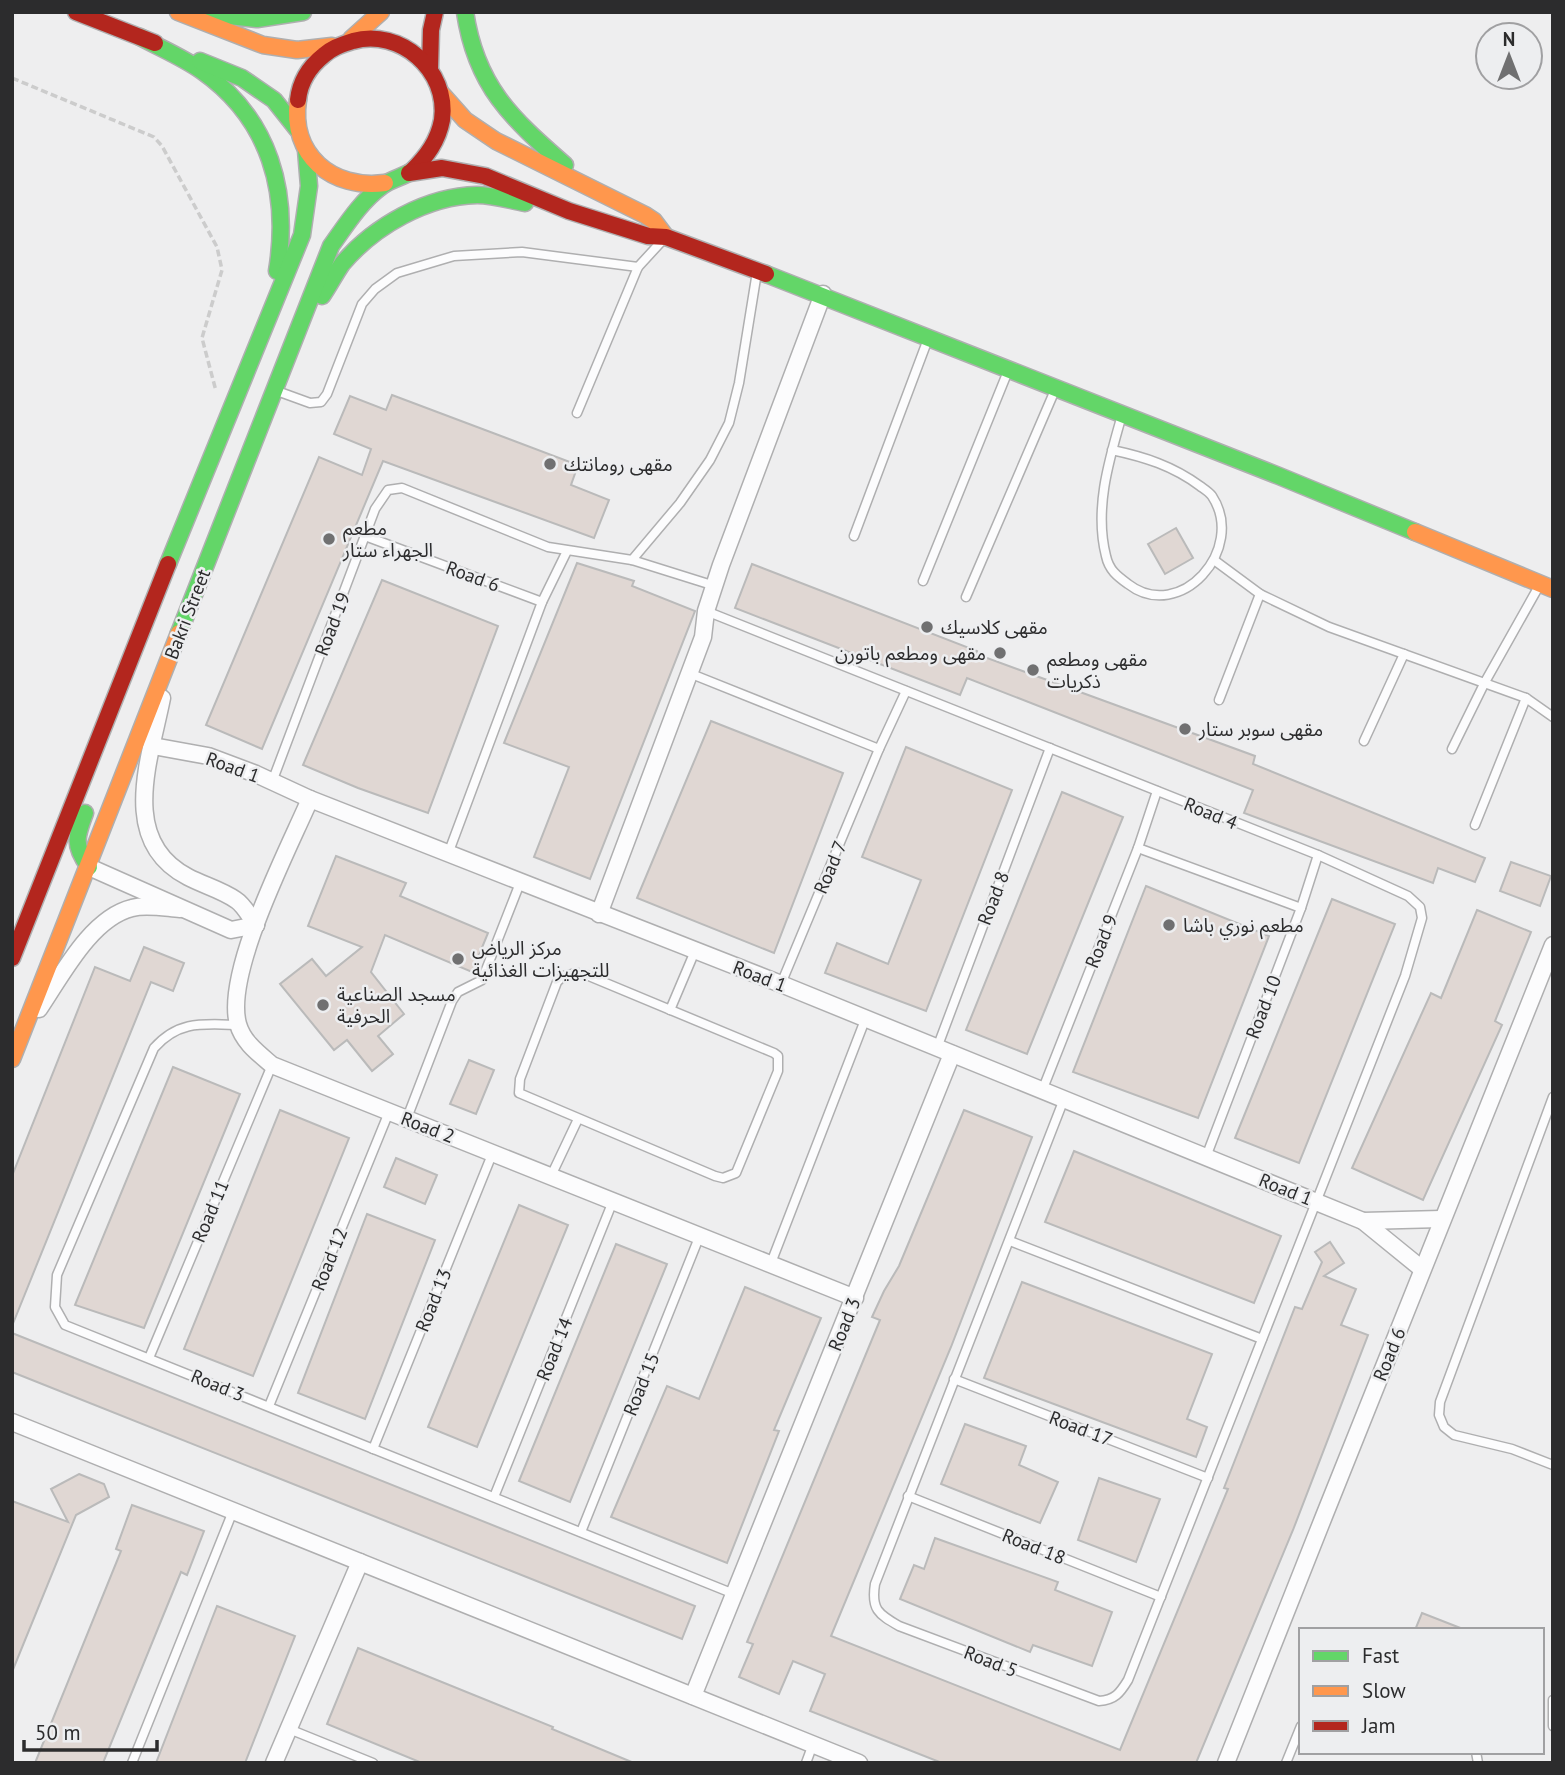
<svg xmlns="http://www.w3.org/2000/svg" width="1565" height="1775" font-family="'PT Sans','Noto Sans Arabic',sans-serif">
  <rect width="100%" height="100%" fill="#eeeeef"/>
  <g fill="#e0d7d3" stroke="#bababa" stroke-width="2">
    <path d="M392 395 578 465 571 485 609 500 594 538 383 461 262 749 206 725 319 457 362 475 371 449 334 434 350 396 386 410Z"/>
    <path d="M1176 528 1193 558 1165 574 1148 544Z"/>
    <path d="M577 563 634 581 632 586 695 611 590 879 534 857 569 767 504 743Z"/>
    <path d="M752 564 977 651 976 654 1255 756 1253 764 1485 858 1475 882 1438 868 1433 883 1244 813 1253 790 967 678 960 695 735 608Z"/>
    <path d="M382 580 498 626 428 813 358 788 303 765Z"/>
    <path d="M711 721 843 773 774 953 637 898Z"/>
    <path d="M906 747 1012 790 926 1011 825 973 837 943 888 964 921 880 862 857Z"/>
    <path d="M1062 792 1123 817 1027 1054 966 1030Z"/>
    <path d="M336 856 406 883 400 896 488 933 472 972 385 935 371 972 404 1014 378 1036 393 1054 372 1071 347 1040 334 1050 280 984 312 959 326 976 362 947 308 926Z"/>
    <path d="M1511 862 1551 876 1540 906 1500 891Z"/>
    <path d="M1146 886 1269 936 1198 1118 1073 1072Z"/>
    <path d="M1332 899 1395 924 1299 1163 1235 1138Z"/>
    <path d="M1477 910 1531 932 1495 1021 1502 1025 1423 1200 1352 1168 1431 993 1441 998Z"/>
    <path d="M144 947 184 963 173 991 151 982 12 1326V1176L95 967 130 981Z"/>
    <path d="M469 1060 494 1070 476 1114 450 1104Z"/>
    <path d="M173 1067 240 1094 144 1328 75 1305Z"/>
    <path d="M280 1110 349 1138 253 1376 184 1349Z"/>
    <path d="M964 1110 1032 1137 951 1347 831 1636 1120 1750 1228 1489 1224 1488 1295 1307 1302 1309 1322 1262 1315 1252 1330 1242 1344 1263 1324 1276 1356 1289 1341 1325 1368 1335 1293 1530 1196 1763H942L810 1711 825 1674 793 1661 779 1694 739 1677 753 1644 747 1642 880 1320 872 1317 884 1291 899 1266Z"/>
    <path d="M1074 1151 1281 1236 1254 1303 1045 1222Z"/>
    <path d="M396 1158 437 1175 425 1204 384 1187Z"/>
    <path d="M519 1205 568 1225 477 1447 428 1427Z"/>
    <path d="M367 1214 435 1240 365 1419 298 1393Z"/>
    <path d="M616 1244 667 1264 570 1502 519 1481Z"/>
    <path d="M1022 1282 1212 1354 1187 1419 1207 1427 1196 1457 984 1378Z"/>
    <path d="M745 1287 821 1318 774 1430 779 1431 727 1563 611 1517 667 1386 699 1399Z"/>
    <path d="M12 1333 695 1606 682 1639 12 1372Z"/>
    <path d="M965 1424 1026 1446 1019 1465 1058 1482 1040 1523 941 1484Z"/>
    <path d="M79 1474 104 1484 109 1497 76 1515 12 1672V1501L68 1522 51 1489Z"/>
    <path d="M1099 1478 1160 1499 1136 1562 1078 1540Z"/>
    <path d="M132 1505 204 1531 187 1575 181 1572 103 1763H35L121 1551 116 1549Z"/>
    <path d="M935 1538 1058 1582 1055 1590 1112 1612 1092 1666 1033 1645 1030 1652 900 1599 914 1565 924 1569Z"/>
    <path d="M217 1606 295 1636 245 1763H156Z"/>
    <path d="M1422 1613 1463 1629V1630H1415Z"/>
    <path d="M358 1648 553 1727 552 1729 634 1763H422L327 1724Z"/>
  </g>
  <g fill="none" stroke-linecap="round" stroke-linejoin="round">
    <g stroke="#afafb0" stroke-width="11">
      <g id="lane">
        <path d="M277 391 310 403 321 402 327 394 362 304 375 289 397 273 454 256 522 252 638 267"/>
        <path d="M577 413 638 267 661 242"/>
        <path d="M1112 450C1145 457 1173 466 1200 486 1204 489 1209 492 1212 496 1247 549 1180 624 1128 584 1117 576 1109 570 1106 556 1094 509 1109 460 1122 415"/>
        <path d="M365 536 542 602"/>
        <path d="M854 536 928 339"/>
        <path d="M632 560 680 503 710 460 729 423 739 383 757 272"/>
        <path d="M1214 560 1260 594 1329 627 1526 698 1553 717"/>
        <path d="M923 581 1008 371"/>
        <path d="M966 597 1055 390"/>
        <path d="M706 611 1318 855 1408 896 1420 907 1422 918 1405 976 1128 1680C1120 1693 1115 1700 1099 1701L899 1626C878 1614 871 1609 875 1584L1064 1099"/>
        <path d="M689 673 879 749"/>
        <path d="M1219 700 1260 594"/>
        <path d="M1364 741 1404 654"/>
        <path d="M1452 749 1485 682 1539 586"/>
        <path d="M272 782 375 509 388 490 402 488 548 547 632 560 715 586"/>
        <path d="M1475 825 1526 698"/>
        <path d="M1138 848 1301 908"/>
        <path d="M448 854 542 602 567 551"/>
        <path d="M576 973 584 974 774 1053 778 1056V1071L736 1173 723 1178 715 1176 519 1093 520 1079 557 982 563 976Z"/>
        <path d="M781 984 879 749 906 691"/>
        <path d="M670 1010 695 951"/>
        <path d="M239 1025C203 1024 179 1020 154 1048L57 1275 55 1307 65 1325 734 1594"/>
        <path d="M937 1048 1050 748"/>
        <path d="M1042 1091 1138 848 1157 791"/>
        <path d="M1553 1097 1440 1402 1439 1415 1444 1427 1454 1435 1512 1449 1553 1465"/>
        <path d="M407 1118 452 1001 458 992 482 980 520 883"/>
        <path d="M1206 1157 1301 908 1318 855"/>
        <path d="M551 1176 578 1119"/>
        <path d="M1010 1241 1262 1339"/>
        <path d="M771 1263 865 1020"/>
        <path d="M149 1358 272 1065"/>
        <path d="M954 1379 1208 1478"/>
        <path d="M269 1406 389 1112"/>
        <path d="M373 1449 493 1152"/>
        <path d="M908 1496 1161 1597"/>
        <path d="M494 1497 613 1201"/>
        <path d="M581 1532 700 1235"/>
        <path d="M1553 1700V1726"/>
        <path d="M289 1729 373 1763"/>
        <path d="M1476 1752 1478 1763"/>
        <path d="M132 1763 233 1511"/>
        <path d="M806 1763 813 1744"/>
        <path d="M1286 1763 1301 1726"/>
      </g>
    </g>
    <g stroke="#afafb0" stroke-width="19">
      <g id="street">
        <path d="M162 698C150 759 118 841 188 877 203 885 222 890 236 900 244 905 250 917 256 925"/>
        <path d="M153 746 208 756 256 774 310 799 781 984 1363 1221 1422 1269"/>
        <path d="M310 799C288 850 224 973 238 1024 243 1042 258 1053 272 1065L855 1298"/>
        <path d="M89 867 231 930 256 925"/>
        <path d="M599 914 703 637 706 611 721 565 823 294"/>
        <path d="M39 1009C62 975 91 918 132 908 146 904 166 908 180 909"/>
        <path d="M1363 1221 1441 1219"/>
        <path d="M12 1422 859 1763"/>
        <path d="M693 1696 952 1054"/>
        <path d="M274 1763 360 1562"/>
        <path d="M1226 1763C1334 1490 1443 1218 1553 945"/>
      </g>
    </g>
    <g stroke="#afafb0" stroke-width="19">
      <g id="fast">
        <path d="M465 12C476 86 511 118 565 165"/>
        <path d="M210 14 257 19 303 12"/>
        <path d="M140 37C160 48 182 57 202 71 270 119 290 192 277 271"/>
        <path d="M200 61 242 78 274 100 297 129"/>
        <path d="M766 274 1279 476 1415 532"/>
        <path d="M322 296C329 286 335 274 342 264 374 226 427 196 477 195 493 195 509 200 525 203"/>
        <path d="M168 564 302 235 309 186 306 150"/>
        <path d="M179 633 331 246C346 225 361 201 382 186 391 179 403 177 412 171"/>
        <path d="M85 813C76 837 73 845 89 867"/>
      </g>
    </g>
    <g stroke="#afafb0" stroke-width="19">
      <g id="slow">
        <path d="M178 12 263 45 297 50 332 46"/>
        <path d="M351 39 381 12"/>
        <path d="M441 93 465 120 496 141 645 215 654 221 666 237"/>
        <path d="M298 100C290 155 332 190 385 183"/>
        <path d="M1415 532 1553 589"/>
        <path d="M12 1059 179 633"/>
      </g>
    </g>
    <g stroke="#afafb0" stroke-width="19">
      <g id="jam">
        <path d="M76 12 155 43"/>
        <path d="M430 69 431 30 435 12"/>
        <path d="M298 100C300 81 309 67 324 55 333 47 341 45 353 41 400 28 449 70 442 120 438 141 427 156 412 171"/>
        <path d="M409 173 442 168 485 176 569 211 648 236 666 237 766 274"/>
        <path d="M12 958 168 564"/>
      </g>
    </g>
    <path stroke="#ccc" stroke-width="3.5" stroke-dasharray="7 3.5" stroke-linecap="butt" d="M12 78 154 137 162 146 217 247 222 270 202 338 216 391"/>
    <use href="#lane" stroke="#fcfcfd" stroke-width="8"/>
    <use href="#street" stroke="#fcfcfd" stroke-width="16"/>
    <use href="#fast" stroke="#63d668" stroke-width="16"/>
    <use href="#slow" stroke="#ff974d" stroke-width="16"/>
    <use href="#jam" stroke="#b3261e" stroke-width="16"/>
  </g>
  <g fill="#707071" stroke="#edeef0" stroke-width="2.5">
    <circle cx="550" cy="464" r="7"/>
    <circle cx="329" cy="539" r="7"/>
    <circle cx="927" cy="627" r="7"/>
    <circle cx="1000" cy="653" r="7"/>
    <circle cx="1033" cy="670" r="7"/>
    <circle cx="1185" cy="729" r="7"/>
    <circle cx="1169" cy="925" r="7"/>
    <circle cx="458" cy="959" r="7"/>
    <circle cx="323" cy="1005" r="7"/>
  </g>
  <g text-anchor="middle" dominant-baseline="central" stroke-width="5" stroke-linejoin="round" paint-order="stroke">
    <g font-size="19" fill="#2c2c2d" stroke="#edeef0" text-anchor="start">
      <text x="564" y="464">مقهى رومانتك</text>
      <text x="343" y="528">مطعم<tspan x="343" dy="22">الجهراء ستار</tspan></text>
      <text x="941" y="627">مقهى كلاسيك</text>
      <text x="986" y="653" text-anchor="end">مقهى ومطعم باتورن</text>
      <text x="1047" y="659">مقهى ومطعم<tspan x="1047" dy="22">ذكريات</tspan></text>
      <text x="1199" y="729">مقهى سوبر ستار</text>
      <text x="1183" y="925">مطعم نوري باشا</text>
      <text x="472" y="948">مركز الرياض<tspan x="472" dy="22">للتجهيزات الغذائية</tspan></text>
      <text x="337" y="994">مسجد الصناعية<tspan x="337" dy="22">الحرفية</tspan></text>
    </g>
    <g font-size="19" fill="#2c2c2d" stroke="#edeef0">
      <text transform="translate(473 576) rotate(20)">Road 6</text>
      <text transform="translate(187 614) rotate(-69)">Bakri Street</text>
      <text transform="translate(332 624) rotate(-69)">Road 19</text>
      <text transform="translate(233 767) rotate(20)">Road 1</text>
      <text transform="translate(1211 813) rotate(22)">Road 4</text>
      <text transform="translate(830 867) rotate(-67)">Road 7</text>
      <text transform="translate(993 898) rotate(-69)">Road 8</text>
      <text transform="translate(1101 941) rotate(-68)">Road 9</text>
      <text transform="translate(760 976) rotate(21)">Road 1</text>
      <text transform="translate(1263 1007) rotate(-69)">Road 10</text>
      <text transform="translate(428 1127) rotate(21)">Road 2</text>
      <text transform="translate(1286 1189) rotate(22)">Road 1</text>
      <text transform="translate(210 1211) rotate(-67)">Road 11</text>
      <text transform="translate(329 1259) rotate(-68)">Road 12</text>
      <text transform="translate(433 1300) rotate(-68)">Road 13</text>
      <text transform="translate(844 1324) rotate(-68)">Road 3</text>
      <text transform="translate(554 1349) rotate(-68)">Road 14</text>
      <text transform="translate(1389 1354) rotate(-68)">Road 6</text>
      <text transform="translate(641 1384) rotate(-68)">Road 15</text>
      <text transform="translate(218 1385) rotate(22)">Road 3</text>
      <text transform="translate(1081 1428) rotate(21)">Road 17</text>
      <text transform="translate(1034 1546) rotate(22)">Road 18</text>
      <text transform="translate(991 1661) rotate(21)">Road 5</text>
    </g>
  </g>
  <rect width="1565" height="1775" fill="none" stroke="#2c2c2d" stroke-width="28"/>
  <rect x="1299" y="1628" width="245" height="126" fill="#edeef0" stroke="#a0a0a2" stroke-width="2"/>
  <rect x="1313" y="1651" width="35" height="10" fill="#63d668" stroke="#a0a0a2" stroke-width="2"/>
  <text x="1362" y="1663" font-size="21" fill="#2c2c2d">Fast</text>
  <rect x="1313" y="1686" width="35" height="10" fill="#ff974d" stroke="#a0a0a2" stroke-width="2"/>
  <text x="1362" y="1698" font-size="21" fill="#2c2c2d">Slow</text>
  <rect x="1313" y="1721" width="35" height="10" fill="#b3261e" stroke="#a0a0a2" stroke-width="2"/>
  <text x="1362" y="1733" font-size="21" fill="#2c2c2d">Jam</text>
  <g transform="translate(1509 56)"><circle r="33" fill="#edeef0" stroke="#a0a0a2" stroke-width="2"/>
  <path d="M0-5L12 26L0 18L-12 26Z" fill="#707071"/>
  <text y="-10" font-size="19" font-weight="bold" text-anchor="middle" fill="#2c2c2d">N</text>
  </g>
  <path d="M24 1740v10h133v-10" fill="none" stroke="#2c2c2d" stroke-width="3.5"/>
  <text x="35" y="1740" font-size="21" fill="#2c2c2d" stroke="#edeef0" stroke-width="5" paint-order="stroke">50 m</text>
</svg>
